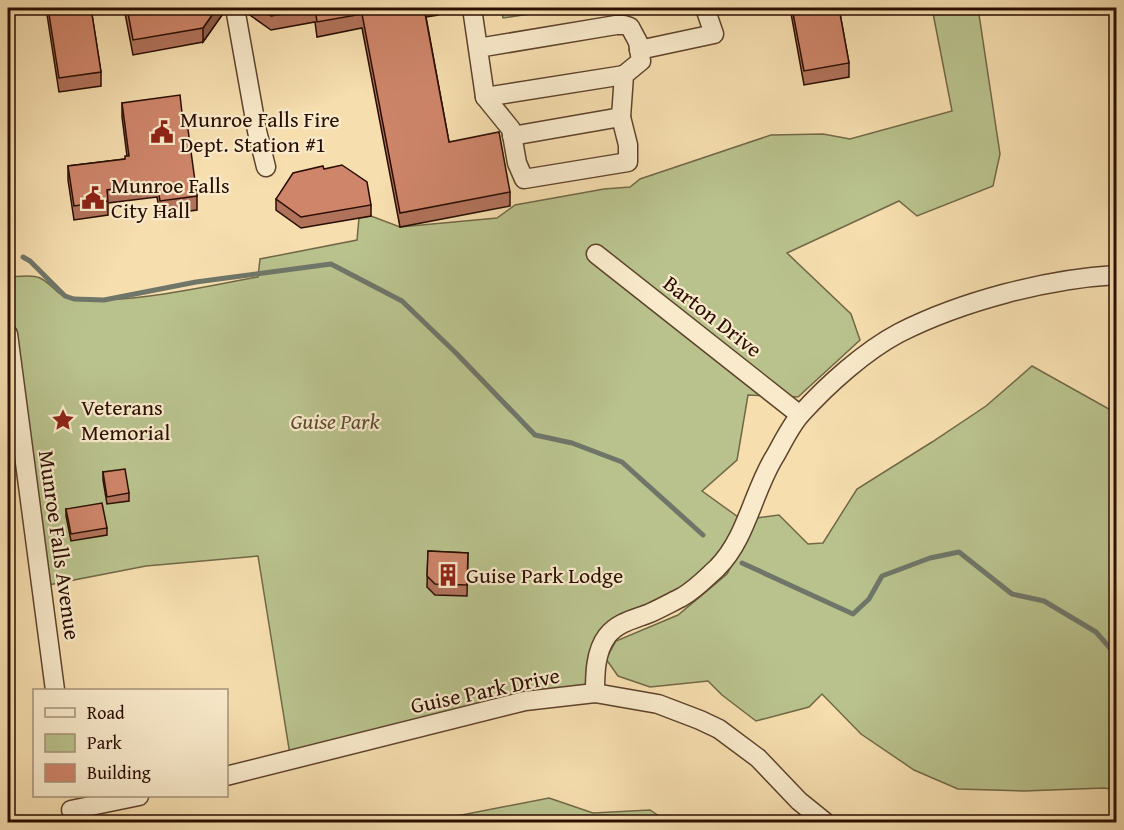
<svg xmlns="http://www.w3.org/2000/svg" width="1124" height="830" font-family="'Gentium Book Plus',serif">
  <rect width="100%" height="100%" fill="#f6deaf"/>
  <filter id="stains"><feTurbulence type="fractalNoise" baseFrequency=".00333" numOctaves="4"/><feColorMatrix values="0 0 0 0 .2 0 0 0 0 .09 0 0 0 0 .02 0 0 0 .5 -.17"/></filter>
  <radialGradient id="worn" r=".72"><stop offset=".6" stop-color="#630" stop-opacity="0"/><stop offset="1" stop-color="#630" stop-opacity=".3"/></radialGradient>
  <g fill="#b9c28d" stroke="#726846" stroke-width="1.5">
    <path d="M501 8H570L503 18Z"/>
    <path d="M932 8H978L1000 154 993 186 917 216 899 201 787 253 851 314 860 340 798 397 748 395 737 460 702 491 745 522 718 567 608 635 595 693 291 761 258 556 146 566 48 585 8 334V277C16 277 32 274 40 278 53 284 58 298 74 299 131 304 202 287 258 277L260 259 357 240 359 218 371 216 400 227 497 218 515 205 604 189 630 187 640 179 771 135 823 134 850 139 952 111Z"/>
    <path d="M1032 366 1116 413V790L1104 788 1024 791 958 789 914 770 861 734 822 694 809 707 756 721 722 695 708 681 650 687 618 676 606 659 616 641 678 615 727 574 756 518 779 515 808 544 823 543 857 489 932 442 986 406Z"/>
    <path d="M549 798 593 813 650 810 668 822H426Z"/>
  </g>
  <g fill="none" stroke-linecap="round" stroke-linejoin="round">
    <g stroke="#6f7669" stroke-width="5">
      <path d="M23 257 30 261 65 296 74 299 104 300 196 282 331 264 402 301 456 353 535 435 572 443 622 462 703 535"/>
      <path d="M742 563 853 614 869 599 882 576 930 558 959 552 1012 594 1044 601 1096 632 1116 655"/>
    </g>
    <g stroke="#5d422c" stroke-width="21">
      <g id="minor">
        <path d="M235 8 257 131 266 167"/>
        <path d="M472 8 485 97 511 129 517 163 524 179 628 162V145L621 117 624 75 641 61 638 42 630 27 624 25H616L478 48"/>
        <path d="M639 50 714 34 705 8"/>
        <path d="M485 97 624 75"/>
        <path d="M512 136 621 117"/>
        <path d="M596 254 800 415"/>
        <path d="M8 334 55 690"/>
        <path d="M595 693C595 675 595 652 607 636 618 622 635 619 650 613 661 608 672 602 682 597 696 589 706 578 717 568 747 538 753 491 775 456 783 442 791 425 801 414 827 385 865 351 899 333 962 301 1047 279 1116 275"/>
        <path d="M226 776 525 701 595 693 658 704 700 720 719 729 758 758 799 801 825 822"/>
        <path d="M71 810 139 796"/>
      </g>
    </g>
    <use href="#minor" stroke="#f9eacb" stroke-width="18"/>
  </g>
  <g fill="#b1725b" stroke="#2a0e00" stroke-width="1.5">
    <path d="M46 8H91L101 72V86L59 92Z"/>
    <path d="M124 8H222V15L203 42 133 55Z"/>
    <path d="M247 8H438V15L426 17 449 142 510 192V206L400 227 362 28 317 37 315 22 271 30 247 13Z"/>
    <path d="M790 8H839L849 63V77L804 85Z"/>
    <path d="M122 103 183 122 197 196V210L160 215 157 197 108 203V215L74 220 68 180V166L125 159 127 156 122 117Z"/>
    <path d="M324 169 371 205V216L301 228 276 210V199Z"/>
    <path d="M103 472 129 493V501L107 504 103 480Z"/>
    <path d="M66 509 107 528V535L71 541 66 516Z"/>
    <path d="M428 551 468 553 467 596 435 595 427 587Z"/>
  </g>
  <path fill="#905d4a" stroke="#2a0e00" stroke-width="1.5" d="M217 8H222V15L203 42V28Z"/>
  <g fill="#ce856a" stroke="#2a0e00" stroke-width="1.5">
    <path d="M48 8H91L101 72 59 78Z"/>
    <path d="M127 8H217L203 28 133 40Z"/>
    <path d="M259 8H424L449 142 499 132 510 192 400 213 362 14 317 22 315 8 271 16Z"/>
    <path d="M792 8H839L849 63 804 71Z"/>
    <path d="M180 95 183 122H187L197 196 160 201 157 182 107 190 108 201 74 206 68 166 125 159V156H129L122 103Z"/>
    <path d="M342 165 367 182 371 205 301 217 276 199 293 173 323 166 324 169Z"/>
    <path d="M125 469 129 493 107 497 103 472Z"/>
    <path d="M102 503 107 528 71 534 66 509Z"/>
    <path d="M428 551 468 553 467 585 435 584 427 576Z"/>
  </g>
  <defs>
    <g id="civic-bare" transform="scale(1.8)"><path d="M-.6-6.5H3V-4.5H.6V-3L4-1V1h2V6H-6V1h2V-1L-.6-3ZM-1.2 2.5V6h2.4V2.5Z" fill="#8f2418" stroke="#f9eacb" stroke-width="2.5" paint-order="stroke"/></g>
    <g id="sight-bare" transform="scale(1.8)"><path d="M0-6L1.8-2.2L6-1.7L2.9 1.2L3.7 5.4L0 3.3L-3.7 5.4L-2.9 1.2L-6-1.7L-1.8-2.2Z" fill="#8f2418" stroke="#f9eacb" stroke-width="2.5" paint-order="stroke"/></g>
    <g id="building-bare" transform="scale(1.8)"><path d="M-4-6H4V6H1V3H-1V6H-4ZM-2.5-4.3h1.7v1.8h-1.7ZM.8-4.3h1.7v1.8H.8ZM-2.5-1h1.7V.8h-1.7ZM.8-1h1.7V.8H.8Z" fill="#8f2418" stroke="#f9eacb" stroke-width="2.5" paint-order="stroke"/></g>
  </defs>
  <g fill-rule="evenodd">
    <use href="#civic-bare" x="162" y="132"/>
    <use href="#civic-bare" x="93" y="198"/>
    <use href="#sight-bare" x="63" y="420"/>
    <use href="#building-bare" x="448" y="575"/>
  </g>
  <g text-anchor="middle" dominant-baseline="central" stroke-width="4.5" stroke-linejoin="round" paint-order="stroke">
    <g font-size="22" fill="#2a0e00" stroke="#f9eacb" text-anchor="start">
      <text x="180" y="119">Munroe Falls Fire<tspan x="180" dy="25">Dept. Station #1</tspan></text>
      <text x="111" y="185">Munroe Falls<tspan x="111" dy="25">City Hall</tspan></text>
      <text x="81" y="407">Veterans<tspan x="81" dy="25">Memorial</tspan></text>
      <text x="466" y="575">Guise Park Lodge</text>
    </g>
    <g font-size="22" fill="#2a0e00" stroke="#f9eacb">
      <text transform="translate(713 316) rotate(38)">Barton Drive</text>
      <text transform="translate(60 545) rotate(82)">Munroe Falls Avenue</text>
      <text transform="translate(485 690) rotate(-12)">Guise Park Drive</text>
    </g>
    <g font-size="22" font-style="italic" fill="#5c4d31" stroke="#f9eacb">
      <text x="335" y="421">Guise Park</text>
    </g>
  </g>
  <rect width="1124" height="830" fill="none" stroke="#f6deaf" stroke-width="30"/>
  <rect x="9" y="9" width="1106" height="812" fill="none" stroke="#2a0e00" stroke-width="3"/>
  <rect x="15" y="15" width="1094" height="800" fill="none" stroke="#2a0e00" stroke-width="1.5"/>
  <rect x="33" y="689" width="195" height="108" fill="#f9eacb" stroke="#a6927a" stroke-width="1.5"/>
  <rect x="45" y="708" width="30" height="9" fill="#f9eacb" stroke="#a6927a" stroke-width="1.5"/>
  <text x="87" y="719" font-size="18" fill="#2a0e00">Road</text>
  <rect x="45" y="734" width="30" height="18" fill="#b9c28d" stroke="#a6927a" stroke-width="1.5"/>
  <text x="87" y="749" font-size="18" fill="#2a0e00">Park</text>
  <rect x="45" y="764" width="30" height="18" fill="#ce856a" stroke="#a6927a" stroke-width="1.5"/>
  <text x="87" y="779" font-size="18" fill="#2a0e00">Building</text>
  <rect width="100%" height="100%" filter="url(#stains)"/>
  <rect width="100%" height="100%" fill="url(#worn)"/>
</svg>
